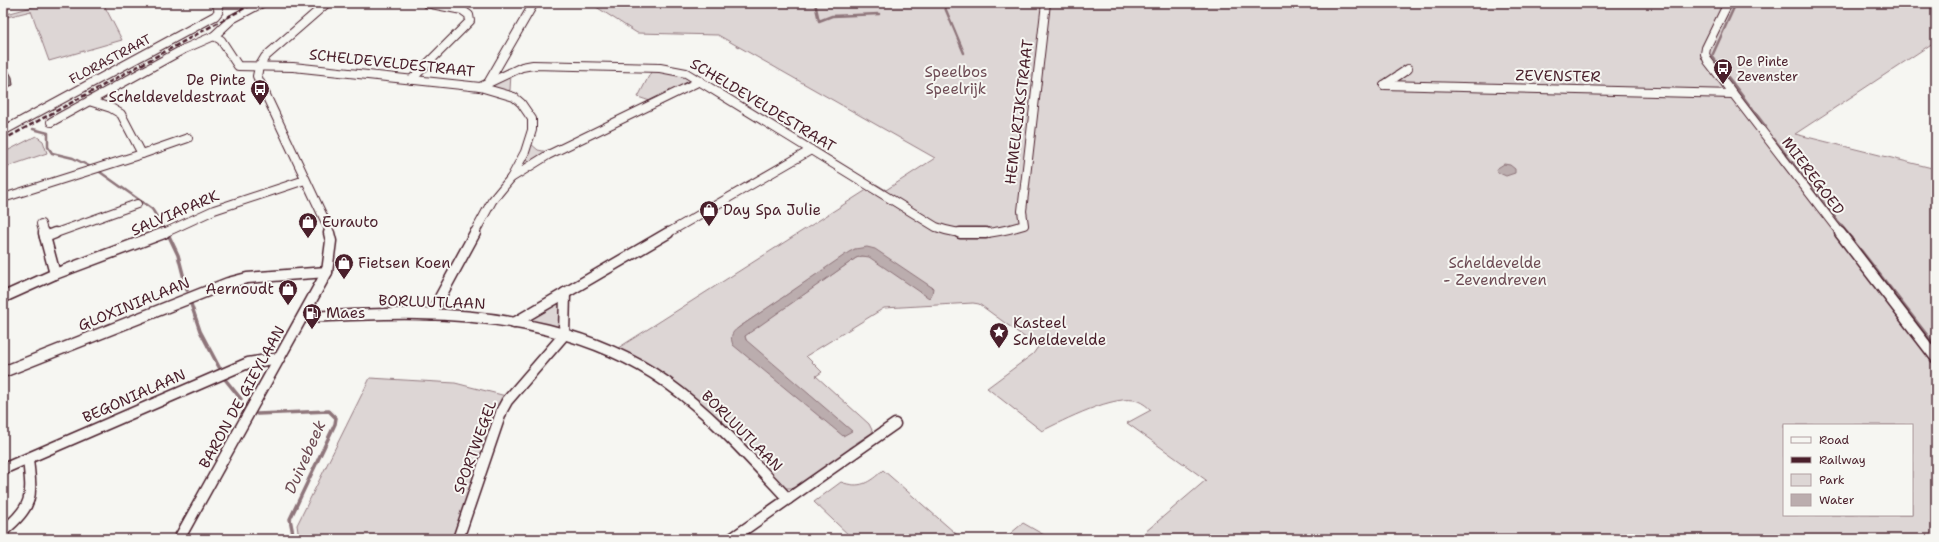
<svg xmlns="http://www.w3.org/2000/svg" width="1939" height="542" font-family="'Shantell Sans',sans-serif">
  <rect width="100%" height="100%" fill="#f6f6f2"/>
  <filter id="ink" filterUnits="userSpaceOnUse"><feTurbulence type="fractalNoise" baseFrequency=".025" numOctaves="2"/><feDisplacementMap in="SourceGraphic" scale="8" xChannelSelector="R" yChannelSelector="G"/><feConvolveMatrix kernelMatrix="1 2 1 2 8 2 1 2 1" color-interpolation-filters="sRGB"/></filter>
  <g filter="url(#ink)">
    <g fill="#ddd6d5" stroke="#947a80" fill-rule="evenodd">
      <path d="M47 3H103L122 40 49 61 31 11 3 18V15Z"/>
      <path d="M590 3H1936V41L1795 134 1936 169V539H1137L1206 480 1127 423 1151 410C1148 407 1143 403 1138 401 1116 393 1062 421 1042 431L987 388 1033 354 1038 347 979 304 973 303 884 308 806 356 822 372 816 376 869 424 873 432 850 447 852 450 797 488H786L710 412 615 350 876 184 886 190 935 158 718 35 637 33ZM855 249 933 288 869 256H862L856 258 748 333 745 336 746 340 738 328ZM1784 425H1912V515H1784Z"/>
      <path d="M652 70 683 75 691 81 650 101 638 97Z"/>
      <path d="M511 74 510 90 507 92 490 86Z"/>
      <path d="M36 136 43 141 47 153 3 168V153Z"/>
      <path d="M531 144 538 150 548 152 521 170 518 168Z"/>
      <path d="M557 301 562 302 559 326 555 329 526 321Z"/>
      <path d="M370 378 455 383 506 396 454 539H299L297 525Z"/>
      <path d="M883 470 962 539H853L814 502 841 482C860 489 869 483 883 470Z"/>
      <path d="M1023 523 1051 539H1004Z"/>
    </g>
    <g fill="#bbadae" stroke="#8e747a">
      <path d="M1504 164 1510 165 1515 169V173L1506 176 1497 172 1496 169Z"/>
      <path d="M867 247 875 249 933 288 932 294 929 298 869 257 862 256 856 258 745 336 746 340 852 431 843 436 733 345C730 337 731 333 738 328L849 252 855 249Z"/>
    </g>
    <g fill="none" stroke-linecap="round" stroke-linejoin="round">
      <g stroke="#8e747a" stroke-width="2.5">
        <path d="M815 3 819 21 832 16 879 14"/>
        <path d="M943 3 964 53"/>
        <path d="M1736 3 1712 56 1766 127"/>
        <path d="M3 123 11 122"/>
        <path d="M33 129 48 133V147L52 153 73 158 91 167"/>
        <path d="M1774 139 1848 234"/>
        <path d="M100 172 152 209 164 228"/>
      </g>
      <g stroke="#8e747a" stroke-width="3.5">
        <path d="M1847 233 1936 347"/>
        <path d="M169 236 178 255 187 290"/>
        <path d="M190 301 200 331 219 367"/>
        <path d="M224 378 241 399"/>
        <path d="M257 414 329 411 336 418 335 424 290 519 294 539"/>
      </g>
      <g stroke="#4a1f2b" stroke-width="10">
        <g id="minor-far1">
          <path d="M327 3 265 57 259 67 257 76 328 227 330 234"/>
          <path d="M1728 3 1706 48 1705 54 1708 61 1841 234"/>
          <path d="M214 36 221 40 238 66 293 67 480 87 514 97 521 103 532 119V130L525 152 511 178 492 201 474 234"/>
          <path d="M411 80 470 21 469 15 462 10 426 3"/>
          <path d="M488 83 534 3"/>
          <path d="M1384 85 1733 94"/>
          <path d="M1384 85 1408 69"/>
          <path d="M480 87 522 67 533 65 660 68 686 73 936 227C966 238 994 234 1024 225L1022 211 1046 3"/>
          <path d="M89 101 111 108 121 114 142 154 188 138"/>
          <path d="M51 122 184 49 214 36 232 19 262 3"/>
          <path d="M3 131 215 16 219 11 216 3"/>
          <path d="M511 178 548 155 700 81"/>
          <path d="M3 198 142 154"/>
          <path d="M41 224 44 234"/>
          <path d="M53 234 137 204"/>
          <path d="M162 234 214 210 305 180"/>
          <path d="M666 234 811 150"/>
        </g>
      </g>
      <g stroke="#4a1f2b" stroke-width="13">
        <g id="minor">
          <path d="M44 233 55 274"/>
          <path d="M960 233H986"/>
          <path d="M1840 233 1936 358"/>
          <path d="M45 237 55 233"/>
          <path d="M6 296 55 274 164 233"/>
          <path d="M431 314 475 233"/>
          <path d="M303 317C341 316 380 313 418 314 502 315 596 332 666 382 712 415 749 457 788 499"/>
          <path d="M514 323 668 233"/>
          <path d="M564 335 565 293"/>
          <path d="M3 372 228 283 247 278 327 272"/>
          <path d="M3 469 248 363 279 358"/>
          <path d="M3 531C34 506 32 496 28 459"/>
          <path d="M179 539 327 272 331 241 329 233"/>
          <path d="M458 539 502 410 507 401 564 335"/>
          <path d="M731 539 895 424"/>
        </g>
      </g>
      <use href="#minor-far1" stroke="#f6f6f2" stroke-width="8"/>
      <use href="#minor" stroke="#f6f6f2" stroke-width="10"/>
      <path stroke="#4a1f2b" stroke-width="2.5" stroke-dasharray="5 2.5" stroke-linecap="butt" d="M3 140 254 3"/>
    </g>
    <path fill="#8f8786" stroke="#4a1f2b" d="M8 70 12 77 13 85 3 89V80Z"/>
    <path fill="#ccc1c0" stroke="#4a1f2b" d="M8 70V78L3 80V71Z"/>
  </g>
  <defs>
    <g id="bus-pin" transform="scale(1)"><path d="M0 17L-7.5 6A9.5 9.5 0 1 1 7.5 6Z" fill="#4a1f2b" stroke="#f6f6f2"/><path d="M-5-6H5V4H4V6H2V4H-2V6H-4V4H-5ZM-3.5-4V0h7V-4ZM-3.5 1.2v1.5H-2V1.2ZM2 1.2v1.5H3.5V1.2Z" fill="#fff"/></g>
    <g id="shop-pin" transform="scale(1)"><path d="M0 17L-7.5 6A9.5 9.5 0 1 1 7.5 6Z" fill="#4a1f2b" stroke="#f6f6f2"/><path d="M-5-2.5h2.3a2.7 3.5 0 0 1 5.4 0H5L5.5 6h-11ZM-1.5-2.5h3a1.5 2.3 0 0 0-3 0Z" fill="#fff"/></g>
    <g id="fuel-pin" transform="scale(1)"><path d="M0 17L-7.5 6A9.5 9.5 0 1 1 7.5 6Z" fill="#4a1f2b" stroke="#f6f6f2"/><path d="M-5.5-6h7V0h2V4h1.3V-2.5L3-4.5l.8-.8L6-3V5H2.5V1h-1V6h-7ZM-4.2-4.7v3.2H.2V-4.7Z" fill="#fff"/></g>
    <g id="sight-pin" transform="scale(1)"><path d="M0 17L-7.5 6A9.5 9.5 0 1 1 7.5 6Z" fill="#4a1f2b" stroke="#f6f6f2"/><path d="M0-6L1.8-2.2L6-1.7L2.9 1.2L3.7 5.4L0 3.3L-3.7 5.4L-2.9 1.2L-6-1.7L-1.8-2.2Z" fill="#fff"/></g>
  </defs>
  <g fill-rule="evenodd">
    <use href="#bus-pin" x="1723" y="68"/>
    <use href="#bus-pin" x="260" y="89"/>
    <use href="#shop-pin" x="709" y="210"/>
    <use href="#shop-pin" x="308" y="222"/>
    <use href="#shop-pin" x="344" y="263"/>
    <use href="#shop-pin" x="288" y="289"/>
    <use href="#fuel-pin" x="312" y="313"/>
    <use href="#sight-pin" x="999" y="332"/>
  </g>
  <g text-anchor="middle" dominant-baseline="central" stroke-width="4" stroke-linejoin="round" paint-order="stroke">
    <g font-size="13" fill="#4a1f2b" stroke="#f6f6f2">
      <text transform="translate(110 59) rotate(-28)">FLORASTRAAT</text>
    </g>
    <g font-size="13" fill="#4a1f2b" stroke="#f6f6f2" text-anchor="start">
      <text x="1737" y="61">De Pinte<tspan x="1737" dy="15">Zevenster</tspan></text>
    </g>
    <g font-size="15" fill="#4a1f2b" stroke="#f6f6f2">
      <text transform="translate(392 63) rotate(6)">SCHELDEVELDESTRAAT</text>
      <text transform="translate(1558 76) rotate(1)">ZEVENSTER</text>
      <text transform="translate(763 105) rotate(31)">SCHELDEVELDESTRAAT</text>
      <text transform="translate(1019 112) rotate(-83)">HEMELRIJKSTRAAT</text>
      <text transform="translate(1813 176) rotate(53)">MIEREGOED</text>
      <text transform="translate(175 213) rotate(-23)">SALVIAPARK</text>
      <text transform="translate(432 302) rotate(2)">BORLUUTLAAN</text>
      <text transform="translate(134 304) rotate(-22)">GLOXINIALAAN</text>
      <text transform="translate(134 396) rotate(-24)">BEGONIALAAN</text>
      <text transform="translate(242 397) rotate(-61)">BARON DE GIEYLAAN</text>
      <text transform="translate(742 431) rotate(45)">BORLUUTLAAN</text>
      <text transform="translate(475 447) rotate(-70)">SPORTWEGEL</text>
    </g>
    <g font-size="15" fill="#6f4d56" stroke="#f6f6f2">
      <text x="956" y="72">Speelbos<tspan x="956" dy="17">Speelrijk</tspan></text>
      <text x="1495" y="263">Scheldevelde<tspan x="1495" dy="17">- Zevendreven</tspan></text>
    </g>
    <g font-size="15" fill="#4a1f2b" stroke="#f6f6f2" text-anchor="start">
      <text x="246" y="80" text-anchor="end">De Pinte<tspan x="246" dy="17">Scheldeveldestraat</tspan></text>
      <text x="723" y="210">Day Spa Julie</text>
      <text x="322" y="222">Eurauto</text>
      <text x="358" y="263">Fietsen Koen</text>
      <text x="274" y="289" text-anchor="end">Aernoudt</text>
      <text x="326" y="313">Maes</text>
      <text x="1013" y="323">Kasteel<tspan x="1013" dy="17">Scheldevelde</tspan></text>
    </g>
    <g font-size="16" font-style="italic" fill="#6c4a52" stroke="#f6f6f2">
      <text transform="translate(305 457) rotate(-66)">Duivebeek</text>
    </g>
  </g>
  <rect width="1939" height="542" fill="none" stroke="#f6f6f2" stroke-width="16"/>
  <rect x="8" y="8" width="1923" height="526" fill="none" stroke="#4a1f2b" stroke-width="1.5" filter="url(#ink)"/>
  <rect x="1783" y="424" width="130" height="92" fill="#f6f6f2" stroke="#b1a0a2"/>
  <rect x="1791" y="437" width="20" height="6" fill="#f6f6f2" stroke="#b1a0a2"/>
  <text x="1819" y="444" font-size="12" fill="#4a1f2b">Road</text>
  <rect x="1791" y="457" width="20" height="6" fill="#4a1f2b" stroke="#b1a0a2"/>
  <text x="1819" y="464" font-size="12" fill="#4a1f2b">Railway</text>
  <rect x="1791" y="474" width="20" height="12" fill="#ddd6d5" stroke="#b1a0a2"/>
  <text x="1819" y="484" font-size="12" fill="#4a1f2b">Park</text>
  <rect x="1791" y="494" width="20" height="12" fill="#bbadae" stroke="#b1a0a2"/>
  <text x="1819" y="504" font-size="12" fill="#4a1f2b">Water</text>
</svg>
